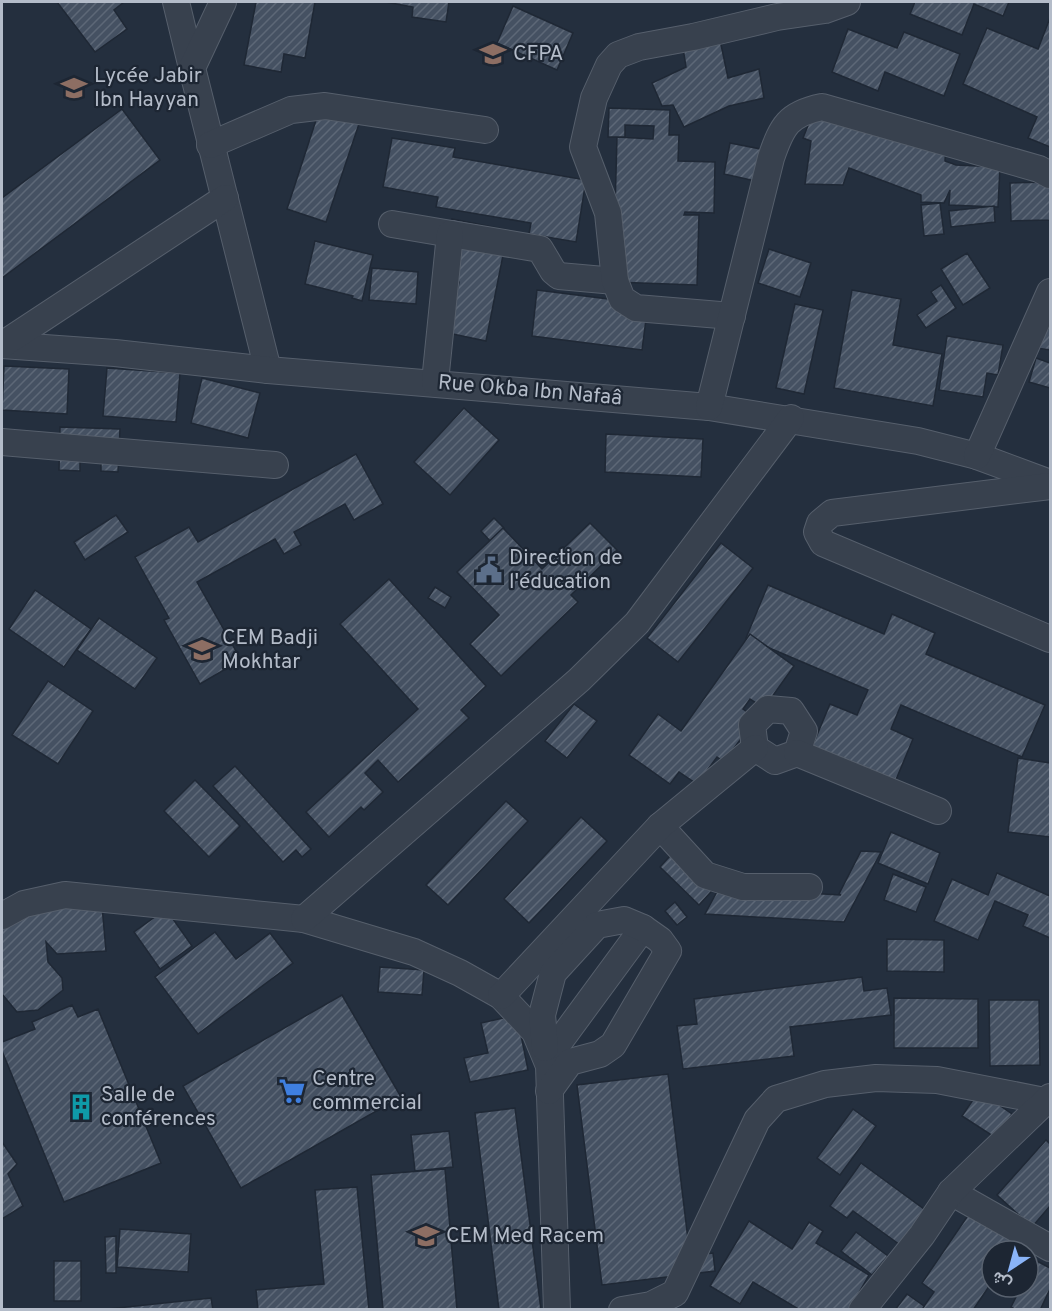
<svg xmlns="http://www.w3.org/2000/svg" width="1052" height="1311" font-family="Overpass,Vazirmatn,sans-serif">
  <defs>
    <pattern id="building-hatch" width="6" height="6" patternUnits="userSpaceOnUse" patternTransform="scale(1.5)"><rect width="6" height="6" fill="#455162"/><path d="M-1 1l2-2M0 6l6-6M5 7l2-2" fill="none" stroke="#5d6877"/></pattern>
  </defs>
  <rect width="100%" height="100%" fill="#242f3e"/>
  <g fill="url(#building-hatch)" stroke="#1f2835" stroke-width="1.5">
    <path d="M57 2H124L114 10 127 29 95 52Z"/>
    <path d="M256 2H315L305 58 284 54 281 72 244 65Z"/>
    <path d="M386 2H449L446 22 412 17 413 7Z"/>
    <path d="M915 2H1009L1003 16 974 4 962 35 910 14Z"/>
    <path d="M513 6 573 33 557 70 497 43Z"/>
    <path d="M1050 18V147L1028 138 1037 117 963 84 987 28 1038 49Z"/>
    <path d="M848 29 897 48 904 32 960 54 944 96 885 72 878 91 832 72Z"/>
    <path d="M719 35 728 78 759 69 764 98 729 106 684 127 673 105 662 106 652 83 686 67 682 41Z"/>
    <path d="M821 93 946 143 945 161 956 165 1000 167 998 207 949 205 950 190 944 203 921 202V195L849 168 843 185 805 184 811 141 803 138Z"/>
    <path d="M320 108 360 121 326 222 287 209Z"/>
    <path d="M609 108 670 110 669 135H679L678 161 715 162 714 213 685 212 684 215H699L697 285 613 282 617 137 653 139 654 126 625 125V137H608Z"/>
    <path d="M122 109 160 160 2 278V198Z"/>
    <path d="M392 138 455 148 453 157 586 180 576 242 529 234 531 223 436 207 438 197 383 187Z"/>
    <path d="M730 143 766 150 760 182 724 174Z"/>
    <path d="M1050 182V220L1011 221 1010 183Z"/>
    <path d="M940 203 944 234 924 236 921 205Z"/>
    <path d="M994 206 995 222 951 227 949 211Z"/>
    <path d="M452 219 508 230 486 341 448 333 459 282 440 278Z"/>
    <path d="M315 241 373 255 362 301 352 298 353 296 305 284Z"/>
    <path d="M769 249 811 263 800 297 758 283Z"/>
    <path d="M967 253 990 288 963 305 941 269Z"/>
    <path d="M372 268 418 272 416 304 369 300Z"/>
    <path d="M941 285 956 308 926 328 917 315 937 301 931 292Z"/>
    <path d="M537 290 648 304 642 350 532 336Z"/>
    <path d="M852 290 901 299 893 345 942 354 933 406 834 388Z"/>
    <path d="M795 304 823 310 804 394 776 388Z"/>
    <path d="M1033 326 1050 329V350L1030 347Z"/>
    <path d="M947 336 1003 345 998 375 987 373 983 397 939 390Z"/>
    <path d="M1036 358 1050 363V388L1029 382Z"/>
    <path d="M4 366 69 369 67 414 2 410Z"/>
    <path d="M107 368 180 373 176 422 103 416Z"/>
    <path d="M202 378 260 393 248 438 191 423Z"/>
    <path d="M464 408 499 440 450 495 414 462Z"/>
    <path d="M60 427 120 429 118 472 101 471V462L80 461V471L59 470Z"/>
    <path d="M606 434 703 439 701 477 605 472Z"/>
    <path d="M356 454 383 504 354 520 345 504 294 532 301 545 284 554 275 539 197 582 241 660 200 684 164 620 169 618 135 557 189 527 198 542Z"/>
    <path d="M116 515 128 532 85 560 74 542Z"/>
    <path d="M494 518 504 528 491 542 481 531Z"/>
    <path d="M590 523 617 550 571 595 578 602 501 676 470 644 499 615 457 572 503 528 542 569Z"/>
    <path d="M721 543 753 568 678 662 647 638Z"/>
    <path d="M389 579 486 686 461 710 469 718 398 782 378 760 365 773 383 792 364 810 361 807 329 837 306 812 418 709 340 624Z"/>
    <path d="M768 585 884 634 892 614 935 633 926 654 1045 705 1022 757 901 705 891 729 913 739 895 782 812 747 830 704 857 715 868 690 746 638Z"/>
    <path d="M435 587 451 597 445 608 428 598Z"/>
    <path d="M35 590 91 629 64 667 9 629Z"/>
    <path d="M99 618 157 658 135 689 77 650Z"/>
    <path d="M750 634 794 666 764 708 750 699 743 709 756 718 724 762 717 757 697 784 679 772 670 784 629 755 658 714 681 731Z"/>
    <path d="M48 681 93 711 58 764 12 735Z"/>
    <path d="M574 704 597 721 567 758 545 741Z"/>
    <path d="M1018 758 1050 763V837L1008 832Z"/>
    <path d="M235 766 311 849 302 857 296 850 283 862 213 786Z"/>
    <path d="M195 780 240 826 209 857 164 811Z"/>
    <path d="M506 801 528 821 448 905 426 885Z"/>
    <path d="M581 817 607 841 529 923 504 899Z"/>
    <path d="M891 832 940 853 928 884 878 863Z"/>
    <path d="M680 845 720 882 699 905 660 867Z"/>
    <path d="M861 851 881 852 844 922 705 914 719 888 841 895 839 894Z"/>
    <path d="M997 873 1050 896V938L1023 926 1028 915 995 901 978 940 934 921 952 879 988 895Z"/>
    <path d="M893 874 926 887 916 912 884 900Z"/>
    <path d="M675 902 687 917 677 925 665 911Z"/>
    <path d="M42 903 102 906 106 951 57 954 46 942 48 962 62 978 63 990 38 1010 17 1012 2 994V923Z"/>
    <path d="M166 909 192 946 160 969 134 932Z"/>
    <path d="M215 932 236 959 270 933 293 963 198 1034 155 977Z"/>
    <path d="M887 939 944 940V972L887 971Z"/>
    <path d="M380 967 424 970 422 995 378 992Z"/>
    <path d="M862 977 864 991 887 988 891 1015 790 1027 794 1056 683 1069 677 1026 697 1024 694 999Z"/>
    <path d="M342 995 401 1097 241 1188 183 1086Z"/>
    <path d="M894 998 978 999V1048H894Z"/>
    <path d="M989 1000H1039L1040 1065 990 1066Z"/>
    <path d="M72 1005 78 1017 98 1009 161 1163 64 1202 2 1051V1042L35 1029 32 1022Z"/>
    <path d="M517 1015 528 1070 470 1082 464 1058 488 1053 481 1023Z"/>
    <path d="M668 1074 690 1256 713 1253 715 1271 602 1285 577 1085Z"/>
    <path d="M979 1091 1012 1114 996 1138 962 1116Z"/>
    <path d="M515 1108 541 1310H499L475 1113Z"/>
    <path d="M853 1109 876 1126 840 1175 817 1158Z"/>
    <path d="M449 1131 453 1167 415 1171 411 1135Z"/>
    <path d="M1046 1140 1050 1144V1206L1032 1227 997 1195Z"/>
    <path d="M2 1142 17 1164 8 1174 23 1206 2 1219Z"/>
    <path d="M861 1163 928 1212 903 1247 853 1211 847 1218 830 1206Z"/>
    <path d="M445 1169 457 1310H383L371 1175Z"/>
    <path d="M357 1187 369 1310H258L256 1290 324 1284 315 1190Z"/>
    <path d="M971 1211 1018 1244 1013 1251H992V1282L973 1310 922 1309 934 1292 922 1283Z"/>
    <path d="M749 1221 792 1249 809 1222 823 1231 816 1243 869 1275 849 1310H800L753 1282 740 1304 710 1286Z"/>
    <path d="M120 1229 191 1234 188 1272 117 1267Z"/>
    <path d="M856 1232 888 1256 872 1275 841 1251Z"/>
    <path d="M116 1236V1273H106L105 1237Z"/>
    <path d="M1035 1260 1050 1268V1289L1040 1310H1016L1011 1307 1021 1287H1028V1274Z"/>
    <rect x="54" y="1261" width="27" height="40"/>
    <path d="M907 1294 924 1306 922 1310H895Z"/>
    <path d="M211 1298 213 1310 108 1309Z"/>
  </g>
  <g fill="none" stroke-linecap="round" stroke-linejoin="round">
    <g stroke="#565f6c" stroke-width="28">
      <g id="minor">
        <path d="M176 2 192 68"/>
        <path d="M223 2 192 68 268 370"/>
        <path d="M210 145 291 110 325 106 485 130"/>
        <path d="M392 224 540 249 553 271 559 276 615 281"/>
        <path d="M732 316 636 308 622 299 615 281 608 213 583 147 594 98 609 65 618 55 639 47 693 37 777 17 825 10 847 2"/>
        <path d="M2 345 115 353 268 370 709 407 918 441 977 456 1050 483"/>
        <path d="M2 345 225 198"/>
        <path d="M435 382 450 234"/>
        <path d="M709 407 771 158C782 126 788 114 822 107L1039 169 1050 175"/>
        <path d="M2 442 275 465"/>
        <path d="M977 456 1050 292"/>
        <path d="M1050 486 832 513 820 523 817 532 823 543 1050 639"/>
        <path d="M768 709 791 711 804 731 797 753 775 761 755 748 752 725Z"/>
        <path d="M797 753 938 811"/>
        <path d="M660 826 705 875 743 887H809"/>
        <path d="M2 916 24 904 65 895 304 919 414 952 460 973 501 996 535 1032 549 1066 557 1310"/>
        <path d="M304 919 579 680 637 623 791 418"/>
        <path d="M501 996 660 826 755 748"/>
        <path d="M557 1045 643 928"/>
        <path d="M545 1048 542 1015 553 973 597 925 624 920 643 928 660 940 668 951 613 1045 600 1054 570 1062 549 1091"/>
        <path d="M951 1192 1050 1248"/>
        <path d="M622 1310 651 1305 675 1293 757 1120 776 1099 825 1084 876 1078 937 1080 1050 1102"/>
        <path d="M862 1310 922 1235 951 1192 1050 1097"/>
      </g>
    </g>
    <use href="#minor" stroke="#38414e" stroke-width="26"/>
  </g>
  <defs>
    <g id="university-bare" transform="scale(2.07)"><path d="M0-5L7-2L0 1L-7-2ZM-4 1L0 2.5L4 1V4Q0 6-4 4Z" fill="#8d6e63" stroke="#1d2633" stroke-width="2.5" paint-order="stroke"/></g>
    <g id="school-bare" transform="scale(2.07)"><path d="M0-5L7-2L0 1L-7-2ZM-4 1L0 2.5L4 1V4Q0 6-4 4Z" fill="#8d6e63" stroke="#1d2633" stroke-width="2.5" paint-order="stroke"/></g>
    <g id="civic-bare" transform="scale(2.07)"><path d="M-.6-6.5H3V-4.5H.6V-3L4-1V1h2V6H-6V1h2V-1L-.6-3ZM-1.2 2.5V6h2.4V2.5Z" fill="#5c6f8a" stroke="#1d2633" stroke-width="2.5" paint-order="stroke"/></g>
    <g id="supermarket-bare" transform="scale(2.07)"><path d="M-6-5.5h2.5l.6 2H6L4.5 2H-2.5L-4.4-4H-6ZM-1.5 3.2a1.3 1.3 0 1 0 .1 0ZM3 3.2a1.3 1.3 0 1 0 .1 0Z" fill="#3f7fe0" stroke="#1d2633" stroke-width="2.5" paint-order="stroke"/></g>
    <g id="building-bare" transform="scale(2.07)"><path d="M-4-6H4V6H1V3H-1V6H-4ZM-2.5-4.3h1.7v1.8h-1.7ZM.8-4.3h1.7v1.8H.8ZM-2.5-1h1.7V.8h-1.7ZM.8-1h1.7V.8H.8Z" fill="#0f9aa8" stroke="#1d2633" stroke-width="2.5" paint-order="stroke"/></g>
  </defs>
  <g fill-rule="evenodd">
    <use href="#university-bare" x="493" y="54"/>
    <use href="#school-bare" x="74" y="88"/>
    <use href="#civic-bare" x="489" y="570"/>
    <use href="#school-bare" x="202" y="650"/>
    <use href="#supermarket-bare" x="292" y="1091"/>
    <use href="#building-bare" x="81" y="1107"/>
    <use href="#school-bare" x="426" y="1236"/>
  </g>
  <g text-anchor="middle" dominant-baseline="central" stroke-width="4.5" stroke-linejoin="round" paint-order="stroke">
    <g font-size="21" fill="#b4bcc9" stroke="#1d2633" text-anchor="start">
      <text x="513" y="54">CFPA</text>
      <text x="94" y="76">Lycée Jabir<tspan x="94" dy="24">Ibn Hayyan</tspan></text>
      <text x="509" y="558">Direction de<tspan x="509" dy="24">l'éducation</tspan></text>
      <text x="222" y="638">CEM Badji<tspan x="222" dy="24">Mokhtar</tspan></text>
      <text x="312" y="1079">Centre<tspan x="312" dy="24">commercial</tspan></text>
      <text x="101" y="1095">Salle de<tspan x="101" dy="24">conférences</tspan></text>
      <text x="446" y="1236">CEM Med Racem</text>
    </g>
    <g font-size="21" fill="#b4bcc9" stroke="#1d2633">
      <text transform="translate(530 391) rotate(5)">Rue Okba Ibn Nafaâ</text>
    </g>
  </g>
  <rect width="1052" height="1311" fill="none" stroke="#b4bcc9" stroke-width="6"/>
  <g transform="translate(1010 1269) rotate(216)"><circle r="28" fill="#1d2633" stroke="#59626f" stroke-width="1.5"/>
  <path d="M0-4.5L10 22L0 15L-10 22Z" fill="#8ab4f8"/>
  <text y="-9" font-size="16" font-weight="bold" text-anchor="middle" fill="#b4bcc9">ش</text>
  </g>
</svg>
